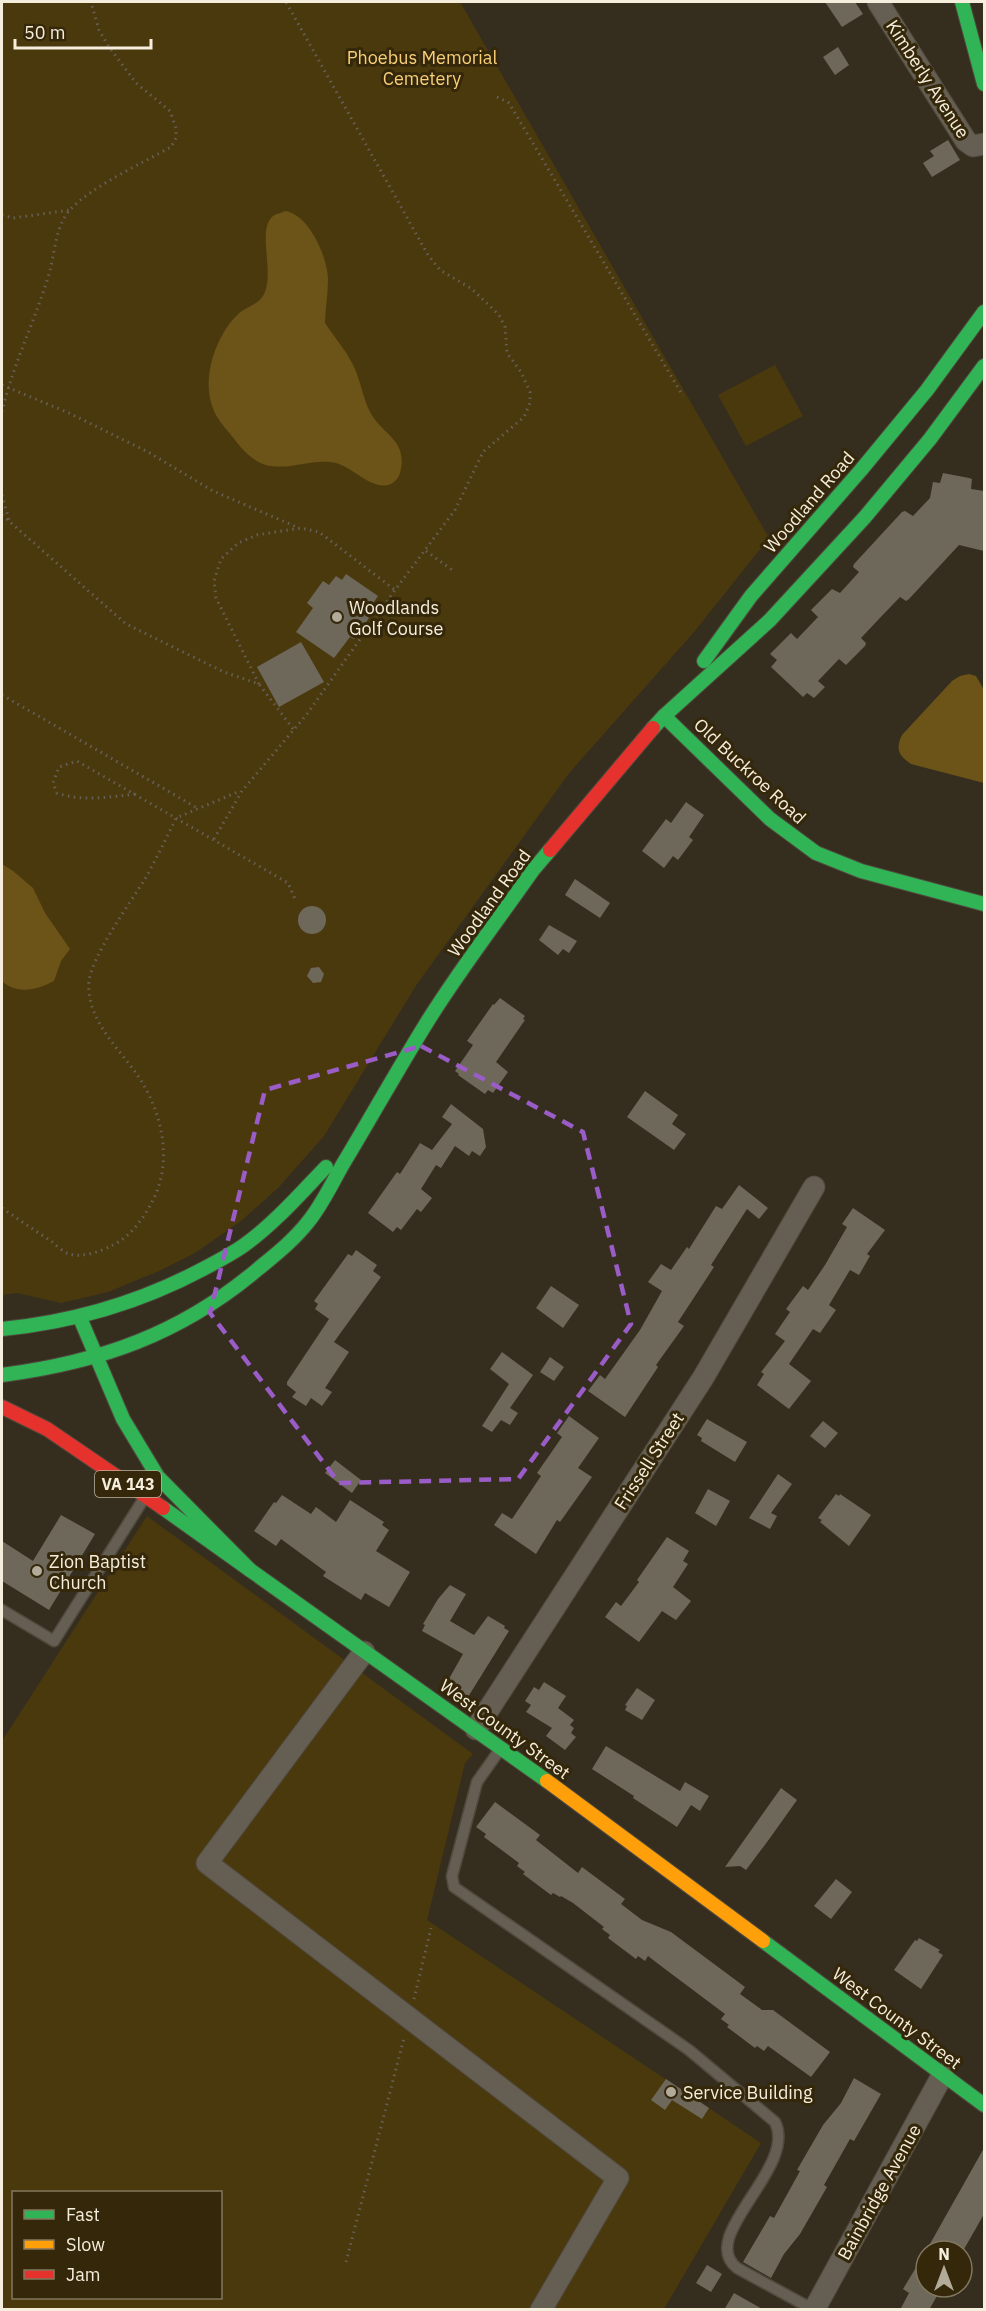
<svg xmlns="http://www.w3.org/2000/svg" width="986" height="2311" font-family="'IBM Plex Sans',sans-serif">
  <rect width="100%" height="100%" fill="#352e1f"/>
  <g fill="#4b390e" fill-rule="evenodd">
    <path d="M2 2H460L769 538 694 632 570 772 417 984 324 1136 278 1188 241 1221 195 1253 159 1271 108 1292 61 1303 17 1293 2 1295Z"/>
    <path d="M775 365 803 416 746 446 718 395Z"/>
    <path d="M147 1516 473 1754 465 1763 427 1920 761 2143 664 2309H2V1741ZM14 2192H220V2298H14Z"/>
  </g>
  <g fill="#6c5318">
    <path d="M285 211C309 214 328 258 328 280 328 295 325 309 325 323 335 338 348 353 355 369 361 383 363 398 370 412 382 435 409 440 400 473 398 479 394 483 388 485 368 489 350 463 330 462 310 460 291 469 271 466 256 464 244 452 235 440 229 432 221 424 216 415 202 389 210 355 224 332 228 325 235 316 242 311 249 306 258 304 263 296 276 274 256 230 273 216 275 214 282 213 285 211Z"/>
    <path d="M969 674 976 676 984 690V783L911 764C899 756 895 749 902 735L952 681 960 676Z"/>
    <path d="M2 864 13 871 33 888 45 913 70 949 61 961 54 981C37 990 17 995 2 981Z"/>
  </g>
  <g fill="#6e685b">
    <path d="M825 2H855L863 14 842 27Z"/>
    <path d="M838 47 849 65 835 75 823 57Z"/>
    <path d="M948 140 960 160 932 177 923 163 934 156 930 151Z"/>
    <path d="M943 473 969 478 972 479 971 489 984 491V551L959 545 909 599 906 601 900 597 877 621 861 638 866 643 865 646 846 665 839 659 818 681 825 687 814 698 807 693 803 697 771 667 777 660 770 654 791 633 797 639 818 617 811 610 832 589 840 593 859 572 853 567 854 564 902 512 905 511 913 516 930 498 933 482 940 483Z"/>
    <path d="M346 574 378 596 365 615 369 618 354 639 350 637 334 658 296 632 313 608 307 603 323 581 329 585 336 576 342 580Z"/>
    <path d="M301 642 324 682 279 707 257 667Z"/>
    <path d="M686 802 704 815 689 837 693 840 678 860 673 856 664 868 642 851 666 819 671 823Z"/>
    <path d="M575 879 610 903 600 918 565 895Z"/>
    <circle cx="312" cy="920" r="14"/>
    <path d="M549 925 577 941 569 953 563 949 558 955 539 940Z"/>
    <path d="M319 967 324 974 321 982 313 983 307 976 311 968Z"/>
    <path d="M500 998 525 1016 523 1019 525 1020 496 1062 508 1072 493 1093 488 1090 485 1094 458 1075 459 1074 455 1071 473 1045 467 1041 493 1004 494 1005Z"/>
    <path d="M645 1091 678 1115 672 1124 686 1134 674 1150 627 1117Z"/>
    <path d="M451 1104 483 1129 486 1147 480 1156 472 1151 469 1156 455 1146 441 1168 436 1165 421 1189 432 1198 421 1212 417 1209 401 1230 397 1227 393 1232 368 1213 397 1172 400 1174 420 1143 432 1150 452 1124 442 1117Z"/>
    <path d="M739 1185 768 1208 759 1219 747 1209 711 1265 714 1267 678 1322 684 1326 656 1365 658 1367 625 1417 588 1391 600 1375 605 1379 640 1330 662 1291 648 1282 661 1264 671 1270 687 1247 689 1249 716 1206 722 1209Z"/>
    <path d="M853 1208 885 1230 867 1254 870 1256 859 1275 850 1270 829 1305 836 1310 820 1333 813 1329 789 1364 811 1381 789 1409 757 1385 764 1374 761 1372 785 1341 775 1334 790 1312 786 1309 803 1286 808 1290 825 1265 847 1227 842 1224Z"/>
    <path d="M356 1250 377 1265 373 1271 381 1277 334 1342 349 1352 325 1388 332 1392 322 1406 311 1398 306 1406 292 1397 296 1392 287 1385V1382L329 1319 315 1309 318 1304 314 1301 348 1254 352 1256Z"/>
    <path d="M551 1286 579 1305 563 1328 536 1308Z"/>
    <path d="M502 1352 533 1375 510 1408 518 1413 510 1425 501 1420 492 1432 482 1426 509 1384 490 1369Z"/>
    <path d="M550 1357 564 1367 554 1381 540 1372Z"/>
    <path d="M569 1416 599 1438 578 1468 592 1477 560 1522 557 1520 536 1554 494 1525 502 1513 512 1519 541 1476 537 1473 562 1437 557 1433Z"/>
    <path d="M707 1419 747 1442 735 1462 701 1441 702 1438 697 1435Z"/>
    <path d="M823 1421 838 1433 825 1448 810 1436Z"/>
    <path d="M335 1460 361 1480 352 1493 325 1473Z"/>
    <path d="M778 1474 792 1484 771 1513 777 1516 770 1529 749 1518Z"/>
    <path d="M708 1489 730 1501 716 1526 695 1513Z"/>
    <path d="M836 1494 839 1496 840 1494 871 1515 849 1546 820 1522 822 1520 818 1518Z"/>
    <path d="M282 1495 311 1514 316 1507 336 1522 350 1500 384 1522 382 1525 389 1530 376 1551 410 1572 389 1607 365 1593 361 1600 323 1576 326 1572 281 1539 276 1546 254 1531 274 1502 276 1503Z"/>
    <path d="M61 1515 95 1534 49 1610 2 1581V1541L33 1561Z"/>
    <path d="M667 1537 689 1551 683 1561 688 1564 673 1587 691 1601 676 1620 662 1611 639 1642 605 1617 616 1602 621 1606 639 1582 637 1580Z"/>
    <path d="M450 1585 466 1594 450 1621 474 1635 488 1616 505 1626 504 1628 509 1631 468 1697 446 1684 463 1654 422 1631 425 1625 423 1624 438 1599Z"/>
    <path d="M544 1682 566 1696 558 1708 574 1720 570 1725 574 1728 571 1733 576 1737 565 1750 546 1736 552 1728 526 1712 531 1705 525 1701 534 1687 539 1690Z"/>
    <path d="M637 1688 655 1700 642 1720 625 1710 627 1706 625 1705Z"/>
    <path d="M606 1746 680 1791 685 1782 709 1796 700 1811 691 1805 677 1827 633 1798 634 1796 592 1769Z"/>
    <path d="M781 1788 797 1800 770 1838 746 1870 740 1866 725 1867Z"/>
    <path d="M495 1802 540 1835 536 1840 578 1873 582 1867 625 1899 621 1904 642 1920 671 1932 745 1987 740 1994 758 2007 762 2010H773L830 2052 811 2077 768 2046 764 2051 757 2046 755 2048 727 2027 729 2025 721 2019 725 2014 661 1966 648 1956 645 1961 638 1956 636 1959 608 1938 610 1935 602 1929 604 1927 573 1903 561 1896 560 1897 553 1893 551 1895 523 1874 525 1872 517 1866 519 1863 484 1837 486 1834 476 1827Z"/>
    <path d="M836 1879 852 1892 831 1919 814 1906Z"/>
    <path d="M919 1938 940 1950 938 1952 943 1955 921 1989 894 1970 915 1940 917 1941Z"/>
    <path d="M854 2078 881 2094 854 2141 850 2139 824 2185 827 2187 800 2234 784 2254 771 2278 743 2262 770 2216 774 2218 800 2171 797 2170 823 2125 841 2103Z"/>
    <path d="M666 2079 709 2108 702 2119 672 2100 665 2110 651 2100Z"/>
    <path d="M984 2148V2214L963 2251H926Z"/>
    <path d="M926 2251V2287H942L929 2310H900L909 2293 903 2289Z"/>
    <path d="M707 2265 722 2274 711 2292 696 2283Z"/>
    <path d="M734 2293 764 2310H724Z"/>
  </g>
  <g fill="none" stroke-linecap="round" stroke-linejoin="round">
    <g stroke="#50493d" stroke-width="13">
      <g id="lane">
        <path d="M2 1610 54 1641 143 1500"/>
        <path d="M501 1748 477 1782 452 1876 454 1887 689 2050 775 2122C798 2168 696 2236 737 2268L814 2310"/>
      </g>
    </g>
    <g stroke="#50493d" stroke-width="23">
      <g id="street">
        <path d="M878 2 966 141 973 146 984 144"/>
        <path d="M364 1652 207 1863 618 2178 541 2310"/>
        <path d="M476 1729 703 1378 814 1187"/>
        <path d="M814 2310 943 2074"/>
      </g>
    </g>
    <g stroke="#50493d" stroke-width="16">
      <g id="fast">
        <path d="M962 2 984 84"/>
        <path d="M704 661 751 596 861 470 927 390 984 312"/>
        <path d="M664 716 770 819 816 853 861 871 984 904"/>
        <path d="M653 728 664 716 770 620 865 517 930 439 984 366"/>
        <path d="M80 1318 123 1419 158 1477 250 1570 547 1781"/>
        <path d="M2 1329C74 1322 139 1303 203 1269 216 1262 230 1255 243 1246 274 1224 300 1194 326 1167"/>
        <path d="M2 1375C101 1362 181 1334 258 1269 275 1255 294 1240 308 1222 322 1205 332 1183 343 1164 372 1116 399 1067 429 1019 461 968 498 920 533 870L550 850"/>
        <path d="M163 1508 250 1570"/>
        <path d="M763 1941 984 2105"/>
      </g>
    </g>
    <g stroke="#50493d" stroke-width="16">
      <path id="slow" d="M547 1781 763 1941"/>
    </g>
    <g stroke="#50493d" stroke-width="16">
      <g id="jam">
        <path d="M550 850 653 728"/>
        <path d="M2 1407 47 1429 163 1508"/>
      </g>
    </g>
    <g stroke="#656056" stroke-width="3" stroke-dasharray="1.5 4.5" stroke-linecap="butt">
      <path d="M497 97 509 103 683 396"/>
      <path d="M2 215 13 218 70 210"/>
      <path d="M2 385 69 413 148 452 213 491 299 528"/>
      <path d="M2 412C13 364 35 321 49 274 55 254 55 226 70 210 89 188 144 162 171 147L176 138V128L170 111 136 83 109 47 99 30 91 2"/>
      <path d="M2 495 9 520"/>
      <path d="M2 515 126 624 224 672 259 684 294 730"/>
      <path d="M426 551 455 572"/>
      <path d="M259 684 216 598 214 581 221 559 238 543 257 535 301 528 319 532 395 590"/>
      <path d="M2 695 199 809"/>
      <path d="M135 794C109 797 82 802 57 793L53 783 59 767 77 761 288 883 296 901"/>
      <path d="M214 839 242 791 307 714 395 590 455 510 483 452 524 417 530 403V392L521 372 507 353 505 327 499 315 472 289 440 270 428 255 286 2"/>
      <path d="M2 1208C18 1219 34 1230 51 1241 56 1245 63 1252 69 1254 83 1258 102 1251 113 1245 131 1236 143 1219 152 1202 174 1161 162 1110 136 1073 117 1047 86 1018 89 982 91 957 130 903 145 879 156 859 166 839 176 818L240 791"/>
      <path d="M414 1999 431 1928"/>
      <path d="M346 2262 404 2038"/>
    </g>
    <use href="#lane" stroke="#645f52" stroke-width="10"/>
    <use href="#street" stroke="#645f52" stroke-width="21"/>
    <use href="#fast" stroke="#30b455" stroke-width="14"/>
    <use href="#slow" stroke="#ff9f0a" stroke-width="14"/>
    <use href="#jam" stroke="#e5322d" stroke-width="14"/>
  </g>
  <path fill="none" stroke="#9a5cc6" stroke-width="4.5" stroke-dasharray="12 8" stroke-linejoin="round" d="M421 1046 583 1132 631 1324 518 1479 339 1483 210 1313 265 1090Z"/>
  <g fill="#b2ab9a" stroke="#35280a" stroke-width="2">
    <circle cx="337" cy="617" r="6"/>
    <circle cx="37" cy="1571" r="6"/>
    <circle cx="671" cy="2092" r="6"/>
  </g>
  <g text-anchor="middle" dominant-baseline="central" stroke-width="6" stroke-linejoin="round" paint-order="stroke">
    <rect fill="#35280a" stroke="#bcb39e" stroke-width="1.5" x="95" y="1471" width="66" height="26" rx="4.5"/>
    <g font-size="16" font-weight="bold" fill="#f6eedd">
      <text x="128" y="1484">VA 143</text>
    </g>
    <g font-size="18" fill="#f8cf78" stroke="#35280a">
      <text x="422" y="57">Phoebus Memorial<tspan x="422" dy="21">Cemetery</tspan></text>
    </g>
    <g font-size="18" fill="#f6eedd" stroke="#35280a">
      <text transform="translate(928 79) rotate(57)">Kimberly Avenue</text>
      <text transform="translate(809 502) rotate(-49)">Woodland Road</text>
      <text transform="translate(750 771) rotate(43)">Old Buckroe Road</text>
      <text transform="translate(489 903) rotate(-54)">Woodland Road</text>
      <text transform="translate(649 1461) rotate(-57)">Frissell Street</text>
      <text transform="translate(505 1729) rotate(36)">West County Street</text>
      <text transform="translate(897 2018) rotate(37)">West County Street</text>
      <text transform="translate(879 2192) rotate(-61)">Bainbridge Avenue</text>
    </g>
    <g font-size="18" fill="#f6eedd" stroke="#35280a" text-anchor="start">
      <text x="349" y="607">Woodlands<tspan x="349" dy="21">Golf Course</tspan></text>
      <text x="49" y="1561">Zion Baptist<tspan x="49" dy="21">Church</tspan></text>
      <text x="683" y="2092">Service Building</text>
    </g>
  </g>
  <rect width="986" height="2311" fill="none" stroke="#f6eedd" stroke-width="6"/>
  <rect x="12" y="2191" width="210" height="108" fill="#35280a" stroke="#82775e" stroke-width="1.5"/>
  <rect x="24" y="2210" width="30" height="9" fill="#30b455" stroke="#82775e" stroke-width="1.5"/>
  <text x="66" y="2221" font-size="18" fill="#f6eedd">Fast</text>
  <rect x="24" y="2240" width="30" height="9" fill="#ff9f0a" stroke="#82775e" stroke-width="1.5"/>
  <text x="66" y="2251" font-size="18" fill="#f6eedd">Slow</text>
  <rect x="24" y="2270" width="30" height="9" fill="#e5322d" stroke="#82775e" stroke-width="1.5"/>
  <text x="66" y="2281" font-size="18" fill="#f6eedd">Jam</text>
  <g transform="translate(944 2269)"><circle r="28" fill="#35280a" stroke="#82775e" stroke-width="1.5"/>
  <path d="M0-4.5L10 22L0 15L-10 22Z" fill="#b2ab9a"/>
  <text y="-9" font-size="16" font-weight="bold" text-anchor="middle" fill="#f6eedd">N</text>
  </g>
  <path d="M15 39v9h136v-9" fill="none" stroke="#f6eedd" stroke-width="3"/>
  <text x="24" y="39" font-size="18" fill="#f6eedd" stroke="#35280a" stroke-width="4.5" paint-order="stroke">50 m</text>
</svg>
